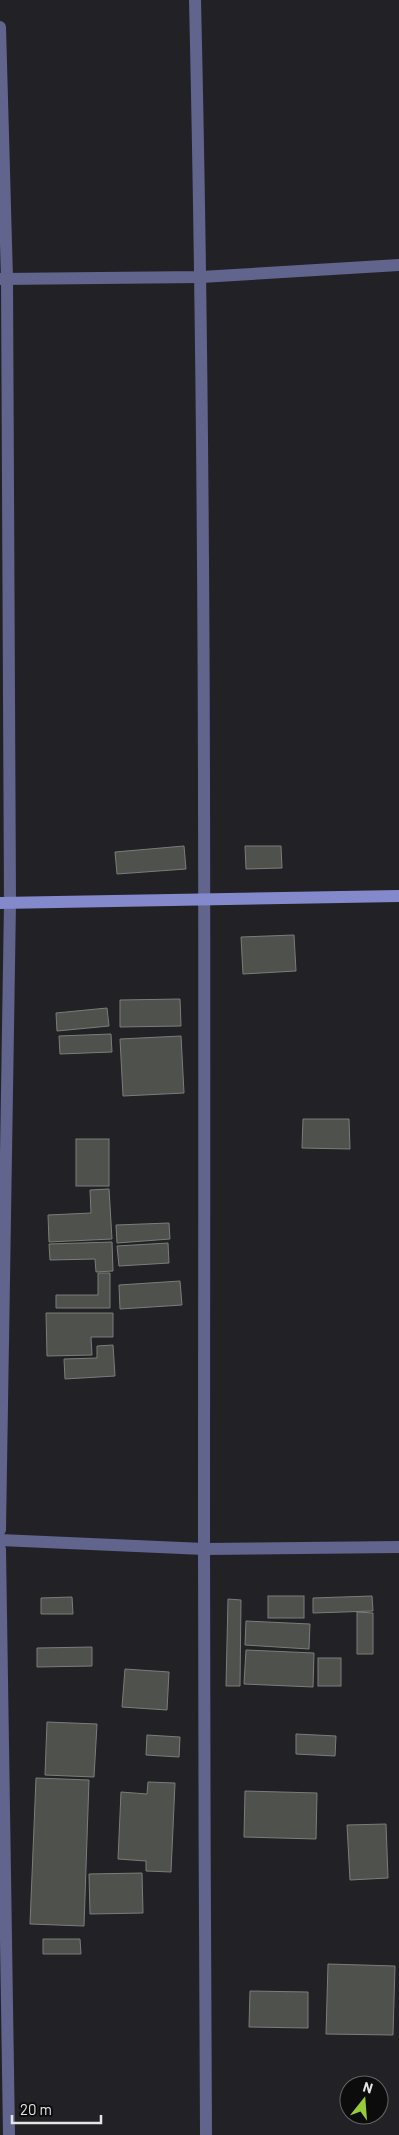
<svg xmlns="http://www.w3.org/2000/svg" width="399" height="2135" font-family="Barlow,sans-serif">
  <rect width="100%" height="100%" fill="#222226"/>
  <g fill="#4f514d" stroke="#7c7d7a">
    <path d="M184 846 186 869 117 874 115 852Z"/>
    <path d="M245 846H281L282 868 246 869Z"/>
    <path d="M294 935 296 971 243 974 241 937Z"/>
    <path d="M180 999 181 1026 120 1027V1000Z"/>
    <path d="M107 1008 109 1026 57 1031 56 1013Z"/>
    <path d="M111 1034 112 1052 60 1054 59 1036Z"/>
    <path d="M181 1036 184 1093 123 1096 120 1039Z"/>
    <path d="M303 1119H349L350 1149 302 1148Z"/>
    <rect x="76" y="1139" width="33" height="47"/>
    <path d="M109 1189 112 1239 49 1242 48 1215 91 1213 90 1190Z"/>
    <path d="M169 1223 170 1239 117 1243 116 1225Z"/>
    <path d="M112 1242 113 1271 96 1272 95 1259 50 1260 49 1244Z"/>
    <path d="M168 1243 169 1263 119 1266 117 1246Z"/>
    <path d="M98 1273H110V1308H56V1295H98Z"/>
    <path d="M180 1281 182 1305 120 1309 119 1285Z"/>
    <path d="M46 1313H113V1337H91L92 1355 47 1356Z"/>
    <path d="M113 1345 115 1376 65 1379 64 1359 97 1358V1346Z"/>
    <rect x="268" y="1596" width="36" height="22"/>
    <path d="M372 1596 373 1611 313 1613V1598Z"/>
    <path d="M72 1597 73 1614H41V1598Z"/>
    <path d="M228 1599 241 1600 240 1686H226Z"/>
    <path d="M357 1612 373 1613V1654H357Z"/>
    <path d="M246 1621 310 1624 309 1649 245 1645Z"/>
    <path d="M92 1647V1666L37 1667V1648Z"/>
    <path d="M246 1650 314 1653 313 1687 244 1684Z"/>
    <rect x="318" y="1658" width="23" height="28"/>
    <path d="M125 1669 169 1672 167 1710 122 1707Z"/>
    <path d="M47 1722 97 1724 94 1777 45 1775Z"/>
    <path d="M296 1734 336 1736 335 1756 296 1754Z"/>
    <path d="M147 1735 180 1737 179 1757 146 1755Z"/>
    <path d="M36 1778 89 1780 84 1926 30 1924Z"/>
    <path d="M148 1782 175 1783 171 1872 146 1871V1861L118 1859 121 1792 147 1794Z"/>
    <path d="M245 1791 317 1793 316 1839 244 1837Z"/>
    <path d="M386 1824 388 1878 350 1880 347 1825Z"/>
    <path d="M142 1873 143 1913 90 1914 89 1874Z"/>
    <path d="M43 1939H80L81 1954H43Z"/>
    <path d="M328 1964 395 1966 393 2035 326 2034Z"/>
    <path d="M250 1991 308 1992V2028L249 2027Z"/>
  </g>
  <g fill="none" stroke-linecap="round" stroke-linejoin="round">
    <g stroke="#61648d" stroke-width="12">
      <path d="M195 0C207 515 204 1030 204 1545 204 1742 205 1938 206 2135"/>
      <path d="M0 27 7 279 10 903 0 1530"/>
      <path d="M0 279 201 277 399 265"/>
      <path d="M0 1540 204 1549 399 1547"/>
      <path d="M0 1549 9 2135"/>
    </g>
    <path stroke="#8489cb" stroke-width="12" d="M0 903 399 896"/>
  </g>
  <g transform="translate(364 2100) rotate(17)"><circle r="24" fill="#0c0c0d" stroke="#636364"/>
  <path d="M0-4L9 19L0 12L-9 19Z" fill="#96cc39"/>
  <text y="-8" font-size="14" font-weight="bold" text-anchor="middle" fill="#e5e5e7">N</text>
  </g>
  <path d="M12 2115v8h89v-8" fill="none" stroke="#e5e5e7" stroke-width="2.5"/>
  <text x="20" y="2115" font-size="15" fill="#e5e5e7" stroke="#0c0c0d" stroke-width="4" paint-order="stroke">20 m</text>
</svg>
